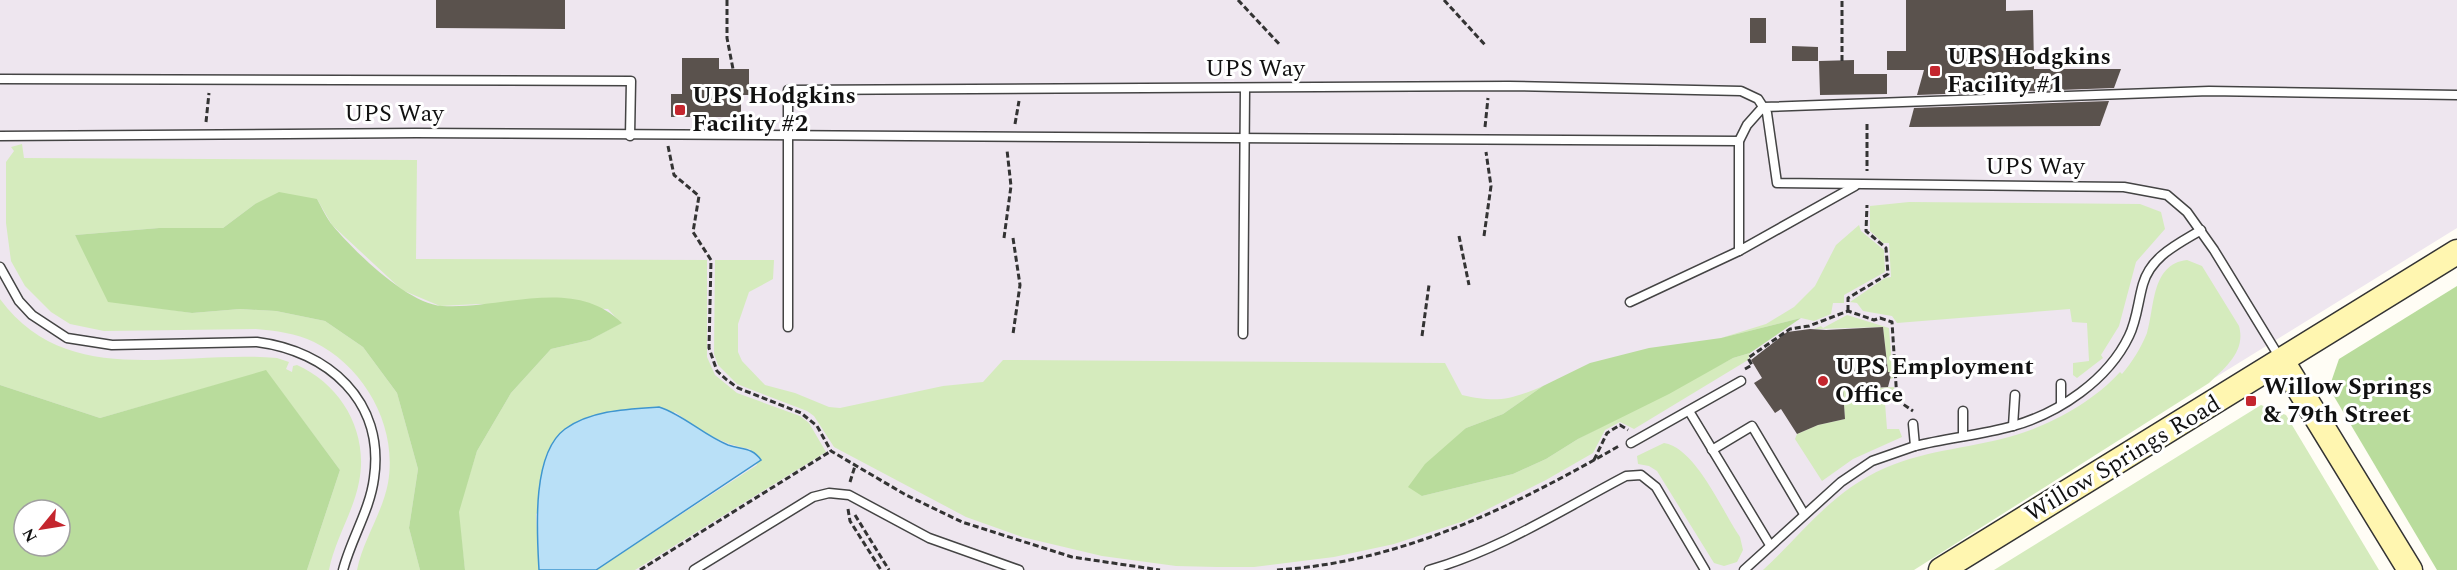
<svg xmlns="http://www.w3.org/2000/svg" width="2457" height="570" font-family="Spectral,serif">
  <rect width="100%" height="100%" fill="#fffdf5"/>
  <path fill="#eee6ef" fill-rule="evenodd" d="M0 0H2457V228L1904 570H0ZM24 510H60V546H24Z"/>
  <g fill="#d5ebbd">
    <path d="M22 144 24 158 417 160 416 259 707 260V357L715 375 737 393 800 416 809 423 826 452 635 570H596L757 465 750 449C720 444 699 430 675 412L536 514 539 570H465L458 512 477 451 511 393 551 349 590 340 621 323 608 309 479 304 440 306 402 290 332 225 317 199 255 204 223 228H159L75 235 91 264 152 307 192 313 240 309 276 311 325 321 363 347 397 393 418 469 409 528 420 570H357C363 540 382 514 388 483 398 427 365 367 314 342 296 333 276 331 256 329L104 331 70 324 51 312 25 286 11 261 6 223V162L14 151 11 147Z"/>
    <path d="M1909 202 2140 204 2161 212 2165 229 2136 262 2119 326 2101 355 2103 358 2077 378 2073 375V363L2089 361 2087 323 2072 322 2070 309 1897 323 1892 316 1863 311 1857 303 1850 302 1885 278 1891 277 1889 243H1883L1870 231V206Z"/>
    <path d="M1859 225 1861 231 1884 250 1885 272 1844 295V303H1833L1831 314 1814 321 1801 318 1721 338 1766 324 1794 307 1815 286 1836 245Z"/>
    <path d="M715 260H774L773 279 749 292 738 324V352L742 361 765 385 795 393 829 407 840 408 943 386 983 382 1003 360 1445 363 1462 395C1497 403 1510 400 1543 386L1503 414 1466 428 1422 496 1513 474 1546 459 1578 439 1733 358 1750 353 1748 360 1634 429 1620 422 1605 430 1593 453 1546 480 1464 521 1394 544 1334 557 1254 567H1217L1176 566 1102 556 1022 537 966 517 834 447 814 416 807 411 737 384 718 365 714 354Z"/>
    <path d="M2187 260 2202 266 2239 326C2246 351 2226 367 2209 383L1914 570H1763C1805 531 1831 492 1885 468 1928 449 1975 448 2019 434 2054 423 2095 400 2120 372L2122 374C2132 362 2141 348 2147 333 2155 307 2151 264 2187 260Z"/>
    <path d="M0 299C68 391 179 349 277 358L289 362 286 369 292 372 293 366 297 365C342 385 369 433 359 482 353 513 335 539 329 570H307L340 470 266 371 100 418 0 385Z"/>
    <path d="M1847 315 1889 328 1893 378 1890 379 1892 372H1888L1883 327 1814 329 1821 326 1823 328Z"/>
    <path d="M1894 387 1895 403H1885L1887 429H1899L1902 437 1853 459 1822 481 1795 439 1797 434 1818 425 1845 419 1843 390Z"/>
    <path d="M2261 405 2286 415 2379 570H1994Z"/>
    <path d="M1664 443C1696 448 1722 511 1740 537L1743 550 1737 562 1724 566 1714 563 1657 471 1649 466 1638 464 1637 456Z"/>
  </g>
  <g fill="#b9dc9c" fill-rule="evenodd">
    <path d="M279 192 317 199C322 208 327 219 333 226 355 252 408 304 442 306 502 310 574 275 622 323L590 340 551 349 511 393 477 451 459 512 465 570H420L409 528 418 469 397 393 363 347 325 321 276 311 240 309 192 313 108 302 75 235 159 228H223L255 204Z"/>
    <path d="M2457 286V570H2437L2329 388 2339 359Z"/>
    <path d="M1801 318 1750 353 1733 358 1669 394 1578 439 1546 459 1513 474 1422 496 1408 487 1425 464 1466 428 1503 414 1543 386 1590 363 1649 348 1721 338Z"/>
    <path d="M266 370 340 470 307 570H0V385L100 418ZM24 510H60V546H24Z"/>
  </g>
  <path fill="#b9e0f7" stroke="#3f96cf" stroke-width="1.5" d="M659 407C684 415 703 435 728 445 742 450 752 447 761 460L596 570H539C537 533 531 454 565 429 591 410 628 409 659 407Z"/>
  <g fill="#5a524d">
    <path d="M436 0H565V29L436 28Z"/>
    <path d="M1906 0H2006V11L2033 10 2034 69H2121L2114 88 1917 95 1924 70H1887V51H1906Z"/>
    <rect x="1750" y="18" width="16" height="25"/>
    <path d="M1792 46 1818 47V61H1792Z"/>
    <path d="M682 58H719V69H749V95H741V117H671V94H682Z"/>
    <path d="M1854 60V74H1887V94L1820 95 1819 61Z"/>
    <path d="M2109 101 2100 126 1909 127 1914 108Z"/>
    <path d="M1883 327 1888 372H1892L1888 387 1843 390 1845 419 1818 425 1797 434 1781 409 1775 413 1754 383 1762 378 1751 360 1787 332 1810 329 1826 330Z"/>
  </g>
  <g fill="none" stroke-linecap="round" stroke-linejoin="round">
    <g stroke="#444" stroke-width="11">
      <g id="lane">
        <path d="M0 79 631 81 630 136"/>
        <path d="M1763 107 2209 91 2457 95"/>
        <path d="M1763 107 1747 125 1739 141V251L1855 186"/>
        <path d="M0 136 416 133 1739 141"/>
        <path d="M0 267 19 301 32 315 67 338 112 345 257 342C328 351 385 401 374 478 370 510 351 539 343 570"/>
        <path d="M1630 302 1739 251"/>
        <path d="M788 327V90L1509 86 1741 91 1758 99 1767 113 1777 183 2124 187 2167 195 2187 212 2214 250 2280 358"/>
        <path d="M1243 334 1245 89"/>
        <path d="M2061 404V384"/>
        <path d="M1689 411 1770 545"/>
        <path d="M1913 424 1915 446C1947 438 1981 435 2013 426 2059 413 2108 380 2129 336 2137 320 2138 301 2143 284 2151 256 2178 244 2201 230"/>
        <path d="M2013 426 2015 395"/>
        <path d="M1963 436V411"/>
        <path d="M1631 443 1741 381"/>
        <path d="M1712 450 1752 426 1804 514"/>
        <path d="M694 570 813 497 829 493 849 495 929 538 1019 570"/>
        <path d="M1429 570C1500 550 1561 510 1626 476L1641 475 1656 487 1705 570"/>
        <path d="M1744 570 1841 482 1872 461 1915 446"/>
      </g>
    </g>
    <g stroke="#333" stroke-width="27">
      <g id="secondary">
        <path d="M2282 361 2410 570"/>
        <path d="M1941 570 2457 252"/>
      </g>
    </g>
    <g stroke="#333" stroke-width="3" stroke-dasharray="6 3" stroke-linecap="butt">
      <path d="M727 0V38L733 69"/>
      <path d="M1238 0 1281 46"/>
      <path d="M1444 0 1486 46"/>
      <path d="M1842 61V0"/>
      <path d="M206 122 209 93"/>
      <path d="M1015 124 1019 101"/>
      <path d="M1867 124V171"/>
      <path d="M1485 127 1488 98"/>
      <path d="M668 146 674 175 699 196 693 232 711 260 709 348 717 371 727 380 738 388 801 413 817 426 831 451 906 495 962 522 1072 557 1160 570"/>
      <path d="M1459 236 1469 285"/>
      <path d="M1484 236 1491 186 1486 152"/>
      <path d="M1004 238 1011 186 1007 150"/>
      <path d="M1013 238 1020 285 1013 334"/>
      <path d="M1848 311V298L1888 274 1886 248 1866 231 1867 205"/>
      <path d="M1422 336 1429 285"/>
      <path d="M1745 369 1752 365 1748 358 1790 329 1809 326 1848 311 1874 320 1880 318 1892 322 1897 400 1913 411"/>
      <path d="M1594 460 1607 433 1620 425 1628 430"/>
      <path d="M850 482 855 466"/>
      <path d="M848 509 850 521 881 570"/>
      <path d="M855 515 889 570"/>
      <path d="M640 570 831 451"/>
      <path d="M1277 570C1402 562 1512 507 1619 446"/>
    </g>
    <use href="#lane" stroke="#fff" stroke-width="8"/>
    <use href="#secondary" stroke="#fff6b0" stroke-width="24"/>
  </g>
  <g fill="#c4262e" stroke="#fff" stroke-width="2">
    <rect x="1929" y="65" width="12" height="12" rx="3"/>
    <rect x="674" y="104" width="12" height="12" rx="3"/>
    <circle cx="1823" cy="381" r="6"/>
    <rect x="2245" y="395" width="12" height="12" rx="3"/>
  </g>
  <g text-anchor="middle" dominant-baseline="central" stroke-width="6" stroke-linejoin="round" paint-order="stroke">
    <g font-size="24" font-weight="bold" fill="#111" stroke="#fff" text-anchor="start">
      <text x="1947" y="57">UPS Hodgkins<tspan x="1947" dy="28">Facility #1</tspan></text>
      <text x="692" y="96">UPS Hodgkins<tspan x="692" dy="28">Facility #2</tspan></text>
      <text x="1835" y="367">UPS Employment<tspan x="1835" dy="28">Office</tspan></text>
      <text x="2263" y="387">Willow Springs<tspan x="2263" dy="28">&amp; 79th Street</tspan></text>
    </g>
    <g font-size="24" fill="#111" stroke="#fff">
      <text x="1255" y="69">UPS Way</text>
      <text x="394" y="114">UPS Way</text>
      <text x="2035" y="167">UPS Way</text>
      <text transform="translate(2123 459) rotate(-31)">Willow Springs Road</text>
    </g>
  </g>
  <g transform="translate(42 528) rotate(240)"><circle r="28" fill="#ffffff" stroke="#a0a0a0" stroke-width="1.5"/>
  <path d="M0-4.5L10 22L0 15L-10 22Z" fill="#c4262e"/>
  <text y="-9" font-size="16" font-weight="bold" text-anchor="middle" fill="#111111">N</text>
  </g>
</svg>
